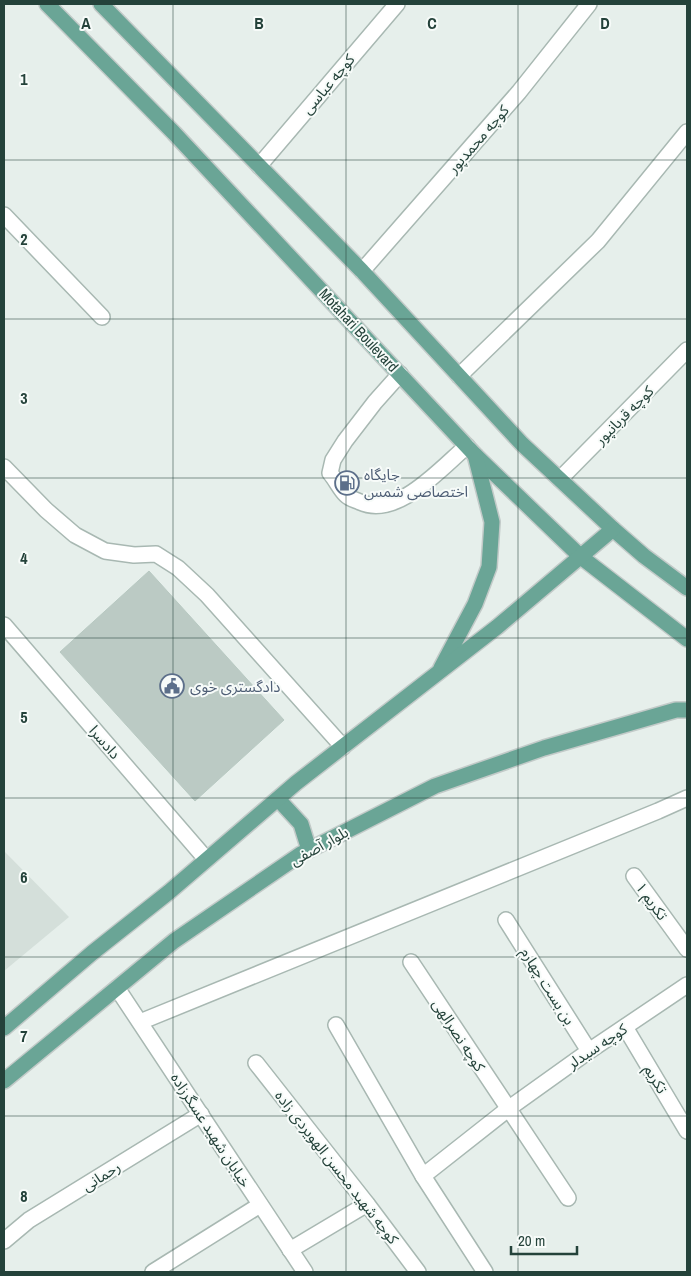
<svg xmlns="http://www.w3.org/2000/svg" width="691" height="1276" font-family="'Archivo Narrow','Noto Sans Arabic',sans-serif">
  <rect width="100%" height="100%" fill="#e6efeb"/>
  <path fill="#d4dfda" d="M4 851 69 917 4 971Z"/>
  <path fill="#bbcac4" stroke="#b8c9c2" d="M149 571 284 720 195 801 60 652Z"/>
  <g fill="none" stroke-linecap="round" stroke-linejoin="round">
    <g stroke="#a8b8b2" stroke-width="18">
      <g id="minor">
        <path d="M259 166 397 4"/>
        <path d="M4 215 102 317"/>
        <path d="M362 271 519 92 589 4"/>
        <path d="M400 374 375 402 345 441 333 460 330 473C336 480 340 489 346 495 350 499 356 500 360 502 397 519 440 469 467 446"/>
        <path d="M459 376 598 241 687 132"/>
        <path d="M4 467 46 510 75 535 105 551 134 555 156 554 178 568 207 595 343 747"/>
        <path d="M560 479 687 350"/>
        <path d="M4 625 206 859"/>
        <path d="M634 876 687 949"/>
        <path d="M506 920 589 1051"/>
        <path d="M411 962 568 1198"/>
        <path d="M117 988 305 1272"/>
        <path d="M140 1022 658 811 687 798"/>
        <path d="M336 1025 423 1176 485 1272"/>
        <path d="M625 1027 687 1131"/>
        <path d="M256 1063 367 1204 418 1272"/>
        <path d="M423 1176 508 1109 589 1051 687 985"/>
        <path d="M4 1241 29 1220 201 1114"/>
        <path d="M290 1250 367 1204"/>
        <path d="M153 1272 260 1205"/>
      </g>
    </g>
    <g stroke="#c2cac8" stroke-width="18">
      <g id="major">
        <path d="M47 4 174 133 475 455 581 557 687 639"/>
        <path d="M101 4 362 271 522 444 613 529 644 556 687 588"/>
        <path d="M441 668 475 604 489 567 492 522 475 455"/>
        <path d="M278 799 301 824 309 850"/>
        <path d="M4 1028 92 953 169 892 296 783 497 627 613 529"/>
        <path d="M4 1081 174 941 301 854 435 786 544 748 676 710H687"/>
      </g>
    </g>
    <use href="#minor" stroke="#fff" stroke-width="15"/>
    <use href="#major" stroke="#6aa596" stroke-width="15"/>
  </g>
  <path fill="none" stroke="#24423a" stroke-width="1" stroke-opacity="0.55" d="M173 4V1272M346 4V1272M518 4V1272M4 160H687M4 319H687M4 478H687M4 638H687M4 798H687M4 957H687M4 1116H687"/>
  <defs>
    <g id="fuel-ring" transform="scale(1.25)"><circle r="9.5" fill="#f7fbf9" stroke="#5c6f8a" stroke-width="1.5"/><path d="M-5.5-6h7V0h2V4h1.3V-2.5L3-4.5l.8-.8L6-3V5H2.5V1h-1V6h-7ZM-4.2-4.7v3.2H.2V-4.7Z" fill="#5c6f8a"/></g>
    <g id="civic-ring" transform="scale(1.25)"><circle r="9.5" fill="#f7fbf9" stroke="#5c6f8a" stroke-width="1.5"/><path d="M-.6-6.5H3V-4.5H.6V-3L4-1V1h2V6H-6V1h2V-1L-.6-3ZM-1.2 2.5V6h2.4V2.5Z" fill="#5c6f8a"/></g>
  </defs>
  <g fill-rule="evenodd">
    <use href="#fuel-ring" x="347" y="483"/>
    <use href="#civic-ring" x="172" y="686"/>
  </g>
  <g text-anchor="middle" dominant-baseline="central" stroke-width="4" stroke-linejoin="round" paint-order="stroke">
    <g font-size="15" fill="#24423a" stroke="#f7fbf9">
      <text transform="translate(328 84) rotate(-50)">کوچه عباسی</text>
      <text transform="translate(478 139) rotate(-49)">کوچه محمدپور</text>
      <text transform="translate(359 330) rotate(47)">Motahari Boulevard</text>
      <text transform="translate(624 415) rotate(-45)">کوچه قربانپور</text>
      <text transform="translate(105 742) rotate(49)">دادسرا</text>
      <text transform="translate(319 846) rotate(-29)">بلوار آصفی</text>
      <text transform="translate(652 901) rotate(54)">تکریم ۱</text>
      <text transform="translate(548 986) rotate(58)">بن بست چهارم</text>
      <text transform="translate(459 1035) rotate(57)">کوچه نصرالهی</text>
      <text transform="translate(597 1046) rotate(-34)">کوچه سیدلر</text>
      <text transform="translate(656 1079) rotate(59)">تکریم</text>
      <text transform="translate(211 1130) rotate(57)">خیابان شهید عسگرزاده</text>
      <text transform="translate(337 1167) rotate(52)">کوچه شهید محسن الهویردی زاده</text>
      <text transform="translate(101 1176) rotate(-32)">رحمانی</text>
    </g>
    <g font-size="15" fill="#4e5e75" stroke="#f7fbf9" text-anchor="start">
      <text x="364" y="474">جایگاه<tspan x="364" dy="17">اختصاصی شمس</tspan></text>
      <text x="190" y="686">دادگستری خوی</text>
    </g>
  </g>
  <g font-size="16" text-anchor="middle" font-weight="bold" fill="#24423a" stroke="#f7fbf9" stroke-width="4" stroke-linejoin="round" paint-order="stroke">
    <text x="86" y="29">A</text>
    <text x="259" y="29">B</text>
    <text x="432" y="29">C</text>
    <text x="605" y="29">D</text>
    <text x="24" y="85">1</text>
    <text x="24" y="245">2</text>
    <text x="24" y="404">3</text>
    <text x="24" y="564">4</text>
    <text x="24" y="723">5</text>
    <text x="24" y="883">6</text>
    <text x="24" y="1042">7</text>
    <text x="24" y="1202">8</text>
  </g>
  <rect width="691" height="1276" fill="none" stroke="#24423a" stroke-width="10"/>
  <path d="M511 1246v8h66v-8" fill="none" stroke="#24423a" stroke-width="2.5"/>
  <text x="518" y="1246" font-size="15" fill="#24423a" stroke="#f7fbf9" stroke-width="4" paint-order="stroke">20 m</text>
</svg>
